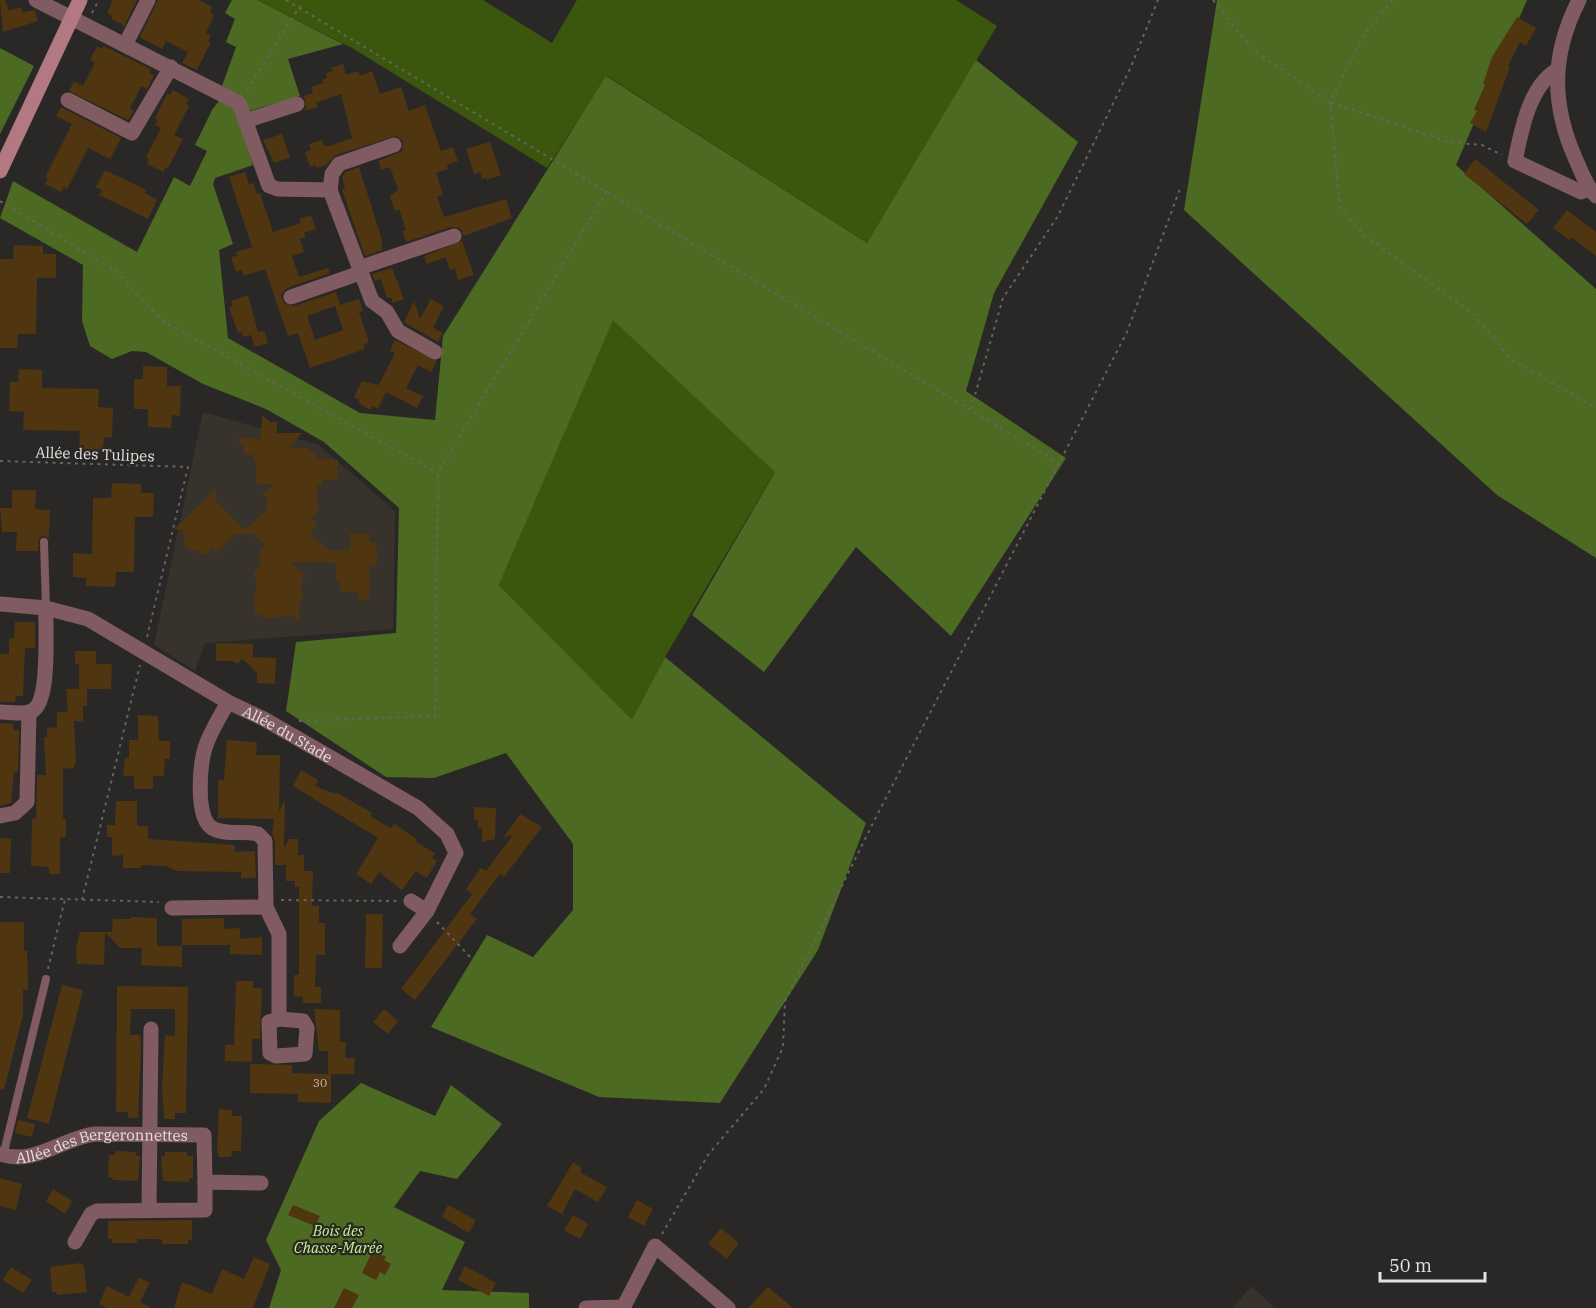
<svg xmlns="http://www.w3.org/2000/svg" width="1596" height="1308" font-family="'IBM Plex Serif',serif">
  <rect width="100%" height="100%" fill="#2a2826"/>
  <g fill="#37322b">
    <path d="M203 412 319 445 395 511 393 629 205 643 195 671 154 645Z"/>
    <path d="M1251 1286 1275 1308H1233Z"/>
  </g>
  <g fill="#3b570d">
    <path d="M257 0H483L552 43 577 0H956L997 26 867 243 607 76 547 168 352 48Z"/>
    <path d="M613 319 776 470 665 657 632 721 499 585Z"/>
  </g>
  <g fill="#4c6a21">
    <path d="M232 0H257L343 44 288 59 300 96 249 111 222 86 236 47 226 42 235 19 225 13Z"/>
    <path d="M1217 0H1527L1456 165 1596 289V558L1497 495 1184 210Z"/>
    <path d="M0 48 34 66 0 134Z"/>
    <path d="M976 60 1078 142 994 293 966 391 1066 458 951 636 856 547 764 672 692 615 775 472 613 320 499 585 632 720 665 657 866 823 818 950 720 1103 599 1097 431 1027 487 935 533 957 573 910V844L506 753 434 778 386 777 286 711 296 642 396 633 399 508 324 442 266 409 203 384 146 352 132 351 112 359 90 346 82 321 83 265 0 218 13 181 137 252 174 177 190 186 207 151 195 145 212 110 221 98 235 108 253 165 215 178 213 184 233 244 219 250 228 338 360 413 435 420 443 336 606 76 867 243Z"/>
    <path d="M361 1083 435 1116 451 1085 502 1124 457 1179 420 1171 394 1207 465 1242 442 1290 529 1293V1308H269L281 1270 266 1240 319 1121Z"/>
  </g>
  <g fill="#4f3510" fill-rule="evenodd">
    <path d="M0 0H5L9 11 21 7 23 12 35 10 38 21 3 32Z"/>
    <path d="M113 0H137L123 28 122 24 111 19 112 16 107 13Z"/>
    <path d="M158 0H199L212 7 210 12 214 15 206 33 211 35 208 41 211 42 197 70 182 63 188 52 166 41 162 49 140 37Z"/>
    <path d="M1517 17 1536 28 1526 46 1520 42 1508 66 1510 67 1486 132 1470 123 1477 111 1474 110 1485 85 1483 84 1492 57Z"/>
    <path d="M97 46 102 49 103 46 151 69 149 73 154 75 147 89 141 86 130 109 134 111 128 120 69 91 74 81 83 86 95 63 90 60Z"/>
    <path d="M343 64 346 75 358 71 360 76 372 71 380 94 401 87 409 111 425 105 441 151 453 147 458 161 447 165 448 169 436 173 443 195 437 196 444 217 506 199 512 218 464 236 460 228 451 227 406 242 402 231 406 230 399 209 395 211 390 196 398 190 390 167 381 170 378 161 402 151 403 141 396 136 336 155 326 165 317 168 315 165 310 167 305 152 311 150 309 144 322 140 324 146H330L352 138 341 94 316 103 318 107 305 111 306 102 303 96 313 93 311 87 323 83 322 80 327 78 326 73 333 71 331 68Z"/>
    <path d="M173 90 189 99 186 104 189 106 174 135 183 139 168 168 166 167 163 172 147 164 149 159 146 157 161 128 155 125 158 120 155 118 167 94 170 95Z"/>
    <path d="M61 107 121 138 110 159 88 148 67 189 64 187 61 192 45 184 48 178 45 177 72 124 56 116Z"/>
    <path d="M282 134 290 158 274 163 263 140Z"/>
    <path d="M490 142 501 175 486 180V178L482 179 480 172 474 174 466 149Z"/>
    <path d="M1475 159 1539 210 1527 224 1464 174Z"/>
    <path d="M359 167 383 243 381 244 383 250 365 256 342 190 345 188 342 177 345 172Z"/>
    <path d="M105 170 146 190 145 193 157 200 148 219 99 195 102 190 96 187Z"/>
    <path d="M245 172 249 184 253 183 257 194 260 193 273 232 301 223 299 219 311 215 316 229 304 233 306 237 300 239 304 252 292 256 299 277 328 268 330 273 287 288 281 296 284 304 294 306 336 292 340 305 359 299 363 311 359 312 369 342 364 344 365 349 310 368 298 333 288 336 265 269 244 276 242 270 236 272 231 257 237 256 236 252 252 247 229 177ZM335 306 343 330 315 340 307 316Z"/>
    <path d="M1567 210 1596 232V256L1571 237 1569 240 1553 228Z"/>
    <path d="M462 241 474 275 458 280 455 268 450 270 446 257 427 264 424 256Z"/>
    <path d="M14 245 43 246V254H56V278H37L36 334H18L17 348H0V259H13Z"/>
    <path d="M392 268 404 299 393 303 391 297 387 298 381 279 375 281 372 274Z"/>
    <path d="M248 295 258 332 264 331 268 343 255 347 251 335 243 337 241 332 238 333 229 307 233 306 231 301Z"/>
    <path d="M431 299 444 306 433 328 443 333 438 342 404 322 414 301 420 319Z"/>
    <path d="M395 340 437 361 431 372 418 365 406 388 423 396 417 408 386 392 378 409 372 406 371 410 358 403 360 400 354 397 362 381 379 385 395 353 390 351Z"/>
    <path d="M143 366 167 367V386H181L180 416 172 415 171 428 148 427V409H134V379H143Z"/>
    <path d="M19 369 42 370V388L99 389 98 407 113 408 112 438 104 437 103 450 79 449 80 431 23 430 24 412 9 411 10 382H18Z"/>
    <path d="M262 415 270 422H277V433H302L289 447 308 448 319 459 338 460 337 480 323 479 322 486 317 485V507L320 510 311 519 317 525 310 533 328 550 350 551V533L369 534V542L376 543 377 553V565H370L369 600H358V592H340L341 581H336V563L291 562 305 576 301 579V593L304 597 300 601 299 624 292 615 266 619 262 615H255V601L252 596 256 593V578L253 574 262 565 257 560 261 556 257 553 265 545 253 534H236L216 553 212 548 203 556 196 550 194 551 184 545V531L174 529 216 489V501L245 530 267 509V499L263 494 273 485 256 483V462H253V455L244 454V446L236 438 261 439Z"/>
    <path d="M112 483 141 484V493H154L153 517H135L134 572H116L115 587 86 586V578L73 577V553L92 554 93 498H111Z"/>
    <path d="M12 490H36L35 509 50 510 49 538 43 536 39 538 38 551H16L17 532H2L0 508H12Z"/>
    <path d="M15 622H35V648H25L23 696H16L15 702H0V654H9V638H14Z"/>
    <path d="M216 643 253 644V657L276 658 275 684 257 683V673L243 659 237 664 233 661H216Z"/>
    <path d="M75 651H96V664H112L111 689H79V664H75Z"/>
    <path d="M66 689H87V706H83V722L74 721 76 761 73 769 63 768V819H66V837H60V874H49V867L31 866 32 819H36L37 775H46L44 737H47V728L57 727V712H68Z"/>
    <path d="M138 715 158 716 159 741H170V759H165L164 776H153V789H134V776H123L125 758H129V740H138Z"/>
    <path d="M0 723 13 724V730H19L18 772H14L11 803 0 806Z"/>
    <path d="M227 740 257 742 256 755H280L279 811 285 800 284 848 289 839H298V855H304V871H313L312 906H319V923H325V955H316L315 987H321V1003H303V997L294 996V975H299V887H295V881H286V865H275V841L272 834 274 819 218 818V780H224Z"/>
    <path d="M301 770 318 780 315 786 335 794 336 792 372 813 370 816 391 828 394 824 417 839 416 842 435 853 432 858 437 861 427 878 416 871 402 890 379 872 371 884 356 874 378 838 293 786Z"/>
    <path d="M116 801H137V826H148V839L235 845V852L255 851 256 878H241V872L177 871 166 866 141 865V868H123V855L112 856V837H107V825H115Z"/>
    <path d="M474 807 496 808 495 839 482 842V828H478V820L474 819Z"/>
    <path d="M520 814 542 827 504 877 500 874 470 914 477 919 415 1000 401 989 472 894 466 889 481 868 486 871 513 835 504 837Z"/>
    <path d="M0 838 11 839 10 873H0Z"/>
    <path d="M366 914H383L382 968H365Z"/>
    <path d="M131 917 157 918V946H182V967L141 965 142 948H120L105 932H112L113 919H131Z"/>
    <path d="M224 918V929L240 928V939L262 937V955L230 954V945H182V919Z"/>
    <path d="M0 922H24V951H27L28 979V990H23V1015L4 1090 0 1089Z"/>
    <path d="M80 932H105L104 965 77 964 76 947Z"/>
    <path d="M236 981H253V988H262L260 1039H252V1062L225 1061V1045H234Z"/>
    <path d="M62 985 83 990 49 1124 27 1118Z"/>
    <path d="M117 986 188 987 186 1113H175V1119H164L162 1088 165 1035 175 1036V1009H131L130 1035H140L141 1047 138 1118H128V1112H116Z"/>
    <path d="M314 1009 340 1010V1042H346L345 1058H355L354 1074H331V1103L298 1102V1094L250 1093V1064L292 1065V1073L328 1074V1051H319Z"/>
    <path d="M384 1009 398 1021 388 1034 373 1022Z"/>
    <path d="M219 1109 232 1110V1116H242L241 1151H232L231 1157H219L217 1151Z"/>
    <path d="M18 1120 35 1124 32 1137 15 1133Z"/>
    <path d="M115 1151 136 1152V1156H140L138 1181 112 1180 113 1177H108L109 1155H115Z"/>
    <path d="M165 1152H187V1156H193V1178H189V1182L163 1181 161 1156H165Z"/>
    <path d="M573 1162 582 1168 580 1172 607 1187 598 1202 575 1189 562 1214 547 1206Z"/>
    <path d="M0 1178 22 1184 16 1210 0 1206Z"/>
    <path d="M53 1189 72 1201 65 1214 46 1201Z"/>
    <path d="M637 1200 653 1209 644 1226 628 1217Z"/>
    <path d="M293 1205 320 1216 315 1226 288 1215Z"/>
    <path d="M448 1205 476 1220 469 1233 442 1217Z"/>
    <path d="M573 1215 588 1224 580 1239 564 1230Z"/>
    <path d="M192 1220V1240H188V1244H162V1240L158 1239H137V1243H112V1239H108V1221Z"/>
    <path d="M721 1228 739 1243 727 1259 708 1244Z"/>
    <path d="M373 1250 386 1257 384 1260 391 1264 385 1275 380 1272 376 1280 362 1273Z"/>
    <path d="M254 1257 270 1264 253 1308H174L182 1282 212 1294 222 1269 244 1279Z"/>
    <path d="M81 1263 84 1267 87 1292 57 1295V1292H52L50 1267Z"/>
    <path d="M465 1266 496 1283 489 1296 458 1280Z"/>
    <path d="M11 1267 32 1280 23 1293 3 1280Z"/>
    <path d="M139 1277 150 1283 140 1302 151 1308H107L99 1304 107 1286 129 1297Z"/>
    <path d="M768 1287 793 1308H748Z"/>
    <path d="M344 1288 359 1295 352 1308H334Z"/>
  </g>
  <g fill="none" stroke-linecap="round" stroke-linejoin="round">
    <g stroke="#666462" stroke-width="2" stroke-dasharray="3 4.5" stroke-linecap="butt">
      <path d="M286 0 1059 463"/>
      <path d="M1213 0 1253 50 1330 102 1448 142 1482 145 1502 155"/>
      <path d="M1392 0 1363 36 1330 102 1340 207 1364 235 1475 315 1509 358 1596 408"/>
      <path d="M92 13 99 0"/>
      <path d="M247 90 300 6"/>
      <path d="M0 201 116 271 164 322 438 473"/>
      <path d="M971 409 1003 298 1058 216 1130 69 1158 0"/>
      <path d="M0 461 188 467 147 637"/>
      <path d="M299 721 435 716 438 473 607 191"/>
      <path d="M0 897 159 902"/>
      <path d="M82 900 140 665"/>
      <path d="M281 900 398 901"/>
      <path d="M437 922 472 959"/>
      <path d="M48 969 65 899"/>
      <path d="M662 1234 708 1155 764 1089 783 1047 785 1001 873 823 1127 332 1181 186"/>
    </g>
    <g stroke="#805c62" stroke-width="8">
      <path d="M44 542 46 608"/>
      <path d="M3 1156 46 979"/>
    </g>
    <g stroke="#805c62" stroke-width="15">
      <path d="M36 0 239 103 269 186 278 189 330 190 332 174 339 164 394 145"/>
      <path d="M1579 0C1551 55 1551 104 1576 160 1582 173 1586 186 1596 196"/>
      <path d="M125 45 148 0"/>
      <path d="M1557 70C1529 86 1521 132 1515 161L1581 192 1589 189"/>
      <path d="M68 100 132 133 171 67"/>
      <path d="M245 121 297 104"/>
      <path d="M330 190 372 301 387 312 398 331 435 352"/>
      <path d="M359 268 454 236"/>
      <path d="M291 297 360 273"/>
      <path id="s1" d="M0 604 46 608 88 619 228 702 264 719 418 808 447 834 456 853 427 911 400 946"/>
      <path d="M228 702C220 717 210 732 205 748 200 765 195 817 212 828 226 836 243 830 258 834L265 841 266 907 279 934V1019L269 1022 270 1053 276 1056 305 1054 307 1028 303 1021 279 1019"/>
      <path d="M0 712C9 712 24 715 32 711 51 702 45 628 46 608"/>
      <path d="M0 816 15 813 27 802 29 712"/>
      <path d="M411 901 427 911"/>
      <path d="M172 908 266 907"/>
      <path id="s2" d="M0 1154C35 1166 62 1138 95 1134L204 1135 205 1182 261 1183"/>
      <path d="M149 1209 151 1029"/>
      <path d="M75 1242 91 1214 97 1211 205 1210V1182"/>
      <path d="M586 1308 624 1307"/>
      <path d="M623 1308 655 1246 728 1308"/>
    </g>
    <path stroke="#b27983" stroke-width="15" d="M0 171 80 0"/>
  </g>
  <g text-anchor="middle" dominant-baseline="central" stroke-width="4.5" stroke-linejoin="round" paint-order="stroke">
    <g font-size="12" fill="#beb7ac">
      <text x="320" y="1082">30</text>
    </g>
    <g font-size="15" fill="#e3e2e0" stroke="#2a2826">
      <text transform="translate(95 454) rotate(2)">Allée des Tulipes</text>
      <text stroke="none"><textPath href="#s1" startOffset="320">Allée du Stade</textPath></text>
      <text stroke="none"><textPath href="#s2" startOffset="104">Allée des Bergeronnettes</textPath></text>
    </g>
    <g font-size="15" font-style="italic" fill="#c6f490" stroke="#2a2826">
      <text x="338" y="1230">Bois des<tspan x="338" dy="17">Chasse-Marée</tspan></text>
    </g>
  </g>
  <path d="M1380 1272v9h105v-9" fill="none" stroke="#e3e2e0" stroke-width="3"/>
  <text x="1389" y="1272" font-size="18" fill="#e3e2e0" stroke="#2a2826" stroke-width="4.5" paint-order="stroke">50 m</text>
</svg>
